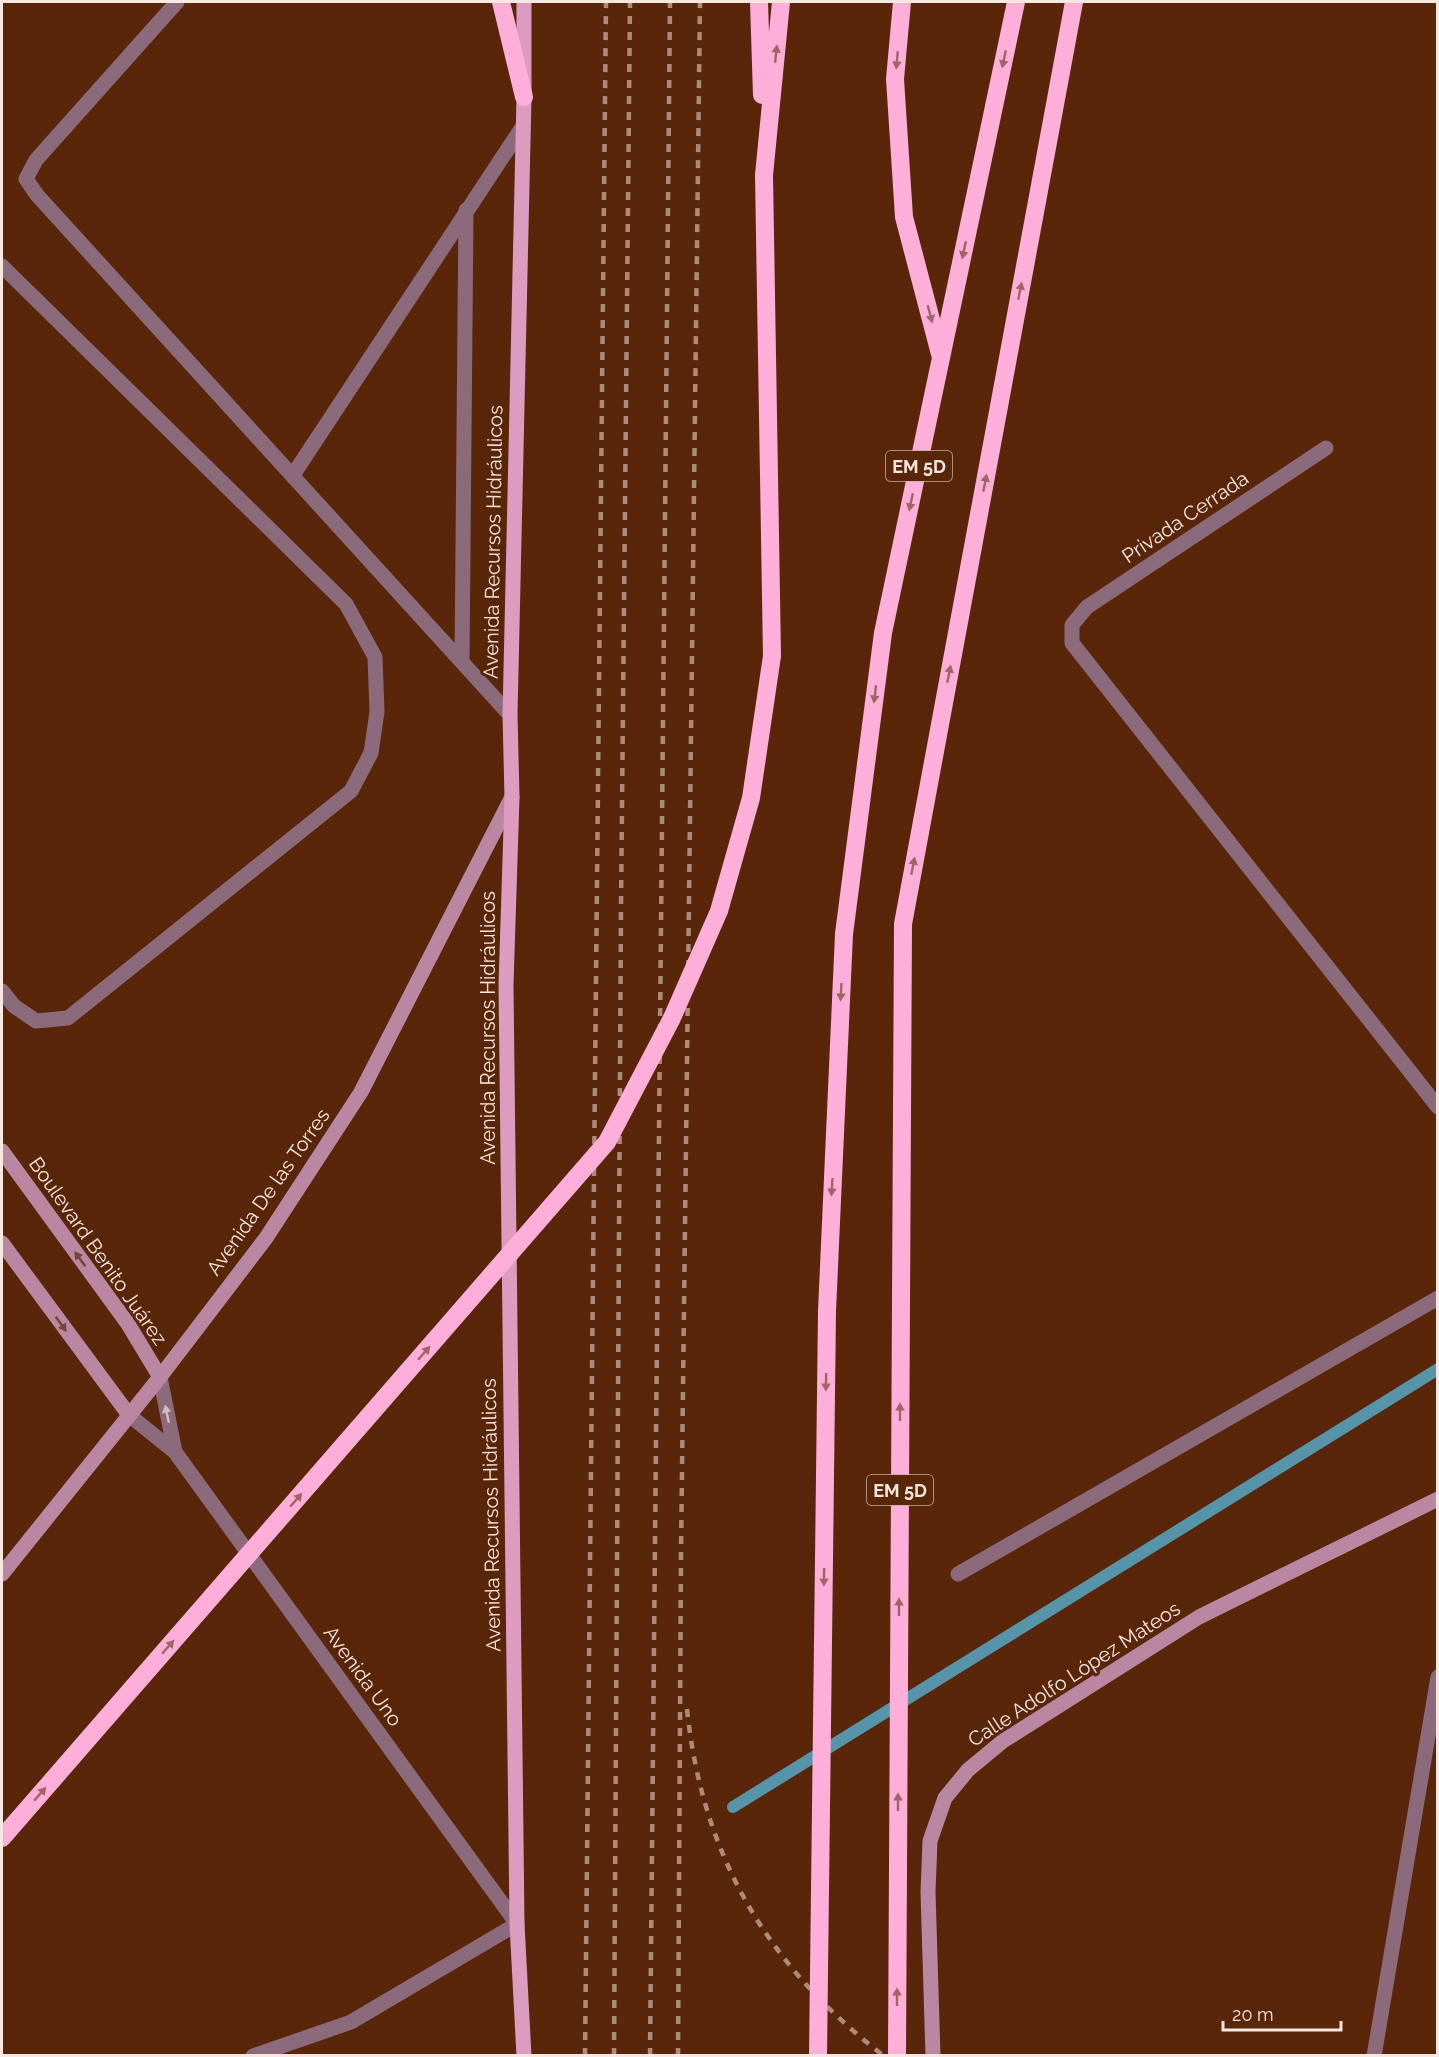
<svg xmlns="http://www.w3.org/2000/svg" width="1439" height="2057" font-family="Raleway,sans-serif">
  <rect width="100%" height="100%" fill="#59260a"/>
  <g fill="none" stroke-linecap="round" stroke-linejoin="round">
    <path stroke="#5695a9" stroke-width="12" d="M733 1807 1438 1369"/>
    <g stroke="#8b6b7b" stroke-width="15">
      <path d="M177 2 36 160 26 179 37 195 510 715"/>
      <path d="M2 266 346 604 375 657 377 712 371 753 351 791 68 1018 36 1021 14 1006 2 991"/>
      <path d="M293 475 523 126"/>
      <path d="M462 661 466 210"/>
      <path d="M958 1574 1438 1298"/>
      <path d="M253 2056 351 2022 517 1924"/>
      <path d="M1374 2056 1438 1677"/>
    </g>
    <path stroke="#8b6b7b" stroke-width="15" d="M1326 448 1087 607 1072 625V643L1438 1107"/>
    <g stroke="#8b6b7b" stroke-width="15">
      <path d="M160 1377 175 1452"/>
      <path d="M129 1415 175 1452 517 1924"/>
    </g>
    <g stroke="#b987a1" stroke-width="15">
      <path d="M2 1151 128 1324 160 1377"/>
      <path d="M2 1243 129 1415"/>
      <path d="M2 1574 160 1377 266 1238 361 1092 512 797"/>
      <path d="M933 2056 928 1892 930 1841 945 1798 968 1770 1003 1741 1199 1617 1438 1499"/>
    </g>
    <path stroke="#dd9cbf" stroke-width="15" d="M524 2V97L510 715 512 797 506 985 517 1924 524 2056"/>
    <g stroke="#fdafd9" stroke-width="18">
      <path d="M501 2 524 97"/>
      <path d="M759 2 762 95"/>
      <path d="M902 2 895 79 904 217 940 354"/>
      <path d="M764 175 781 2"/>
      <path d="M844 934 883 633 1016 2"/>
      <path d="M897 2056 903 924 1074 2"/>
    </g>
    <g stroke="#ad8b7a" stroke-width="4.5" stroke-dasharray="8 8" stroke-linecap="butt">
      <path d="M687 1709C702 1855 767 1966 884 2056"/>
      <path d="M585 2056 606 2"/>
      <path d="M614 2056 621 908 630 2"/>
      <path d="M650 2056 670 2"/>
      <path d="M678 2056 681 1553 700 2"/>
    </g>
    <g stroke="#fdafd9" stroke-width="18">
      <path d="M2 1838 607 1142 672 1018 719 911 751 798 772 656 764 175"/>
      <path d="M818 2056 827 1311 844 934"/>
    </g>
  </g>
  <defs><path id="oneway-solid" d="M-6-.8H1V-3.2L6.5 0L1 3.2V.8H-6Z" transform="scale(1.5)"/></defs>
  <g fill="#a36467">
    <use href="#oneway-solid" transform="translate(776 54) rotate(-84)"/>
    <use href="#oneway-solid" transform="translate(1004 59) rotate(102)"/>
    <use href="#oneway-solid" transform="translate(897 60) rotate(95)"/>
    <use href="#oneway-solid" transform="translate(964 250) rotate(102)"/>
    <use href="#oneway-solid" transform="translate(1020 291) rotate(-79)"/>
    <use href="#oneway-solid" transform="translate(930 314) rotate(75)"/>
    <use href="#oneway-solid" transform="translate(985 483) rotate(-79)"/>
    <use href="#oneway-solid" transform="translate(911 502) rotate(102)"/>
    <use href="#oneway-solid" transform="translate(949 674) rotate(-79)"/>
    <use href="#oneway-solid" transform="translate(875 694) rotate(97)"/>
    <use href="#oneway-solid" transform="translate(913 866) rotate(-79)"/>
    <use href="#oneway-solid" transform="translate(841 992) rotate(93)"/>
    <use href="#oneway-solid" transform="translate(832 1187) rotate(93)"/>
    <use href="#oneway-solid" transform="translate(424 1353) rotate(-49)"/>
    <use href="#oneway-solid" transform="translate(826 1382) rotate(91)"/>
    <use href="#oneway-solid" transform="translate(900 1412) rotate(-90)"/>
    <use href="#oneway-solid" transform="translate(296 1500) rotate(-49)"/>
    <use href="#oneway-solid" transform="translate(824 1577) rotate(91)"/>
    <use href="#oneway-solid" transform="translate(899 1607) rotate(-90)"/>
    <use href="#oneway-solid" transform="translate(168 1647) rotate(-49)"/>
    <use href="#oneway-solid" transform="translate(40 1794) rotate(-49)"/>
    <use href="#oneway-solid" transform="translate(898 1802) rotate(-90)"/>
    <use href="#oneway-solid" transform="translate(897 1997) rotate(-90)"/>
  </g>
  <g fill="#764337">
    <use href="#oneway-solid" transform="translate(80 1259) rotate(-126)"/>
    <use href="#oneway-solid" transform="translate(61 1324) rotate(54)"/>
  </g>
  <use fill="#d2bcbd" href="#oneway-solid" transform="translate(167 1414) rotate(-102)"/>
  <g text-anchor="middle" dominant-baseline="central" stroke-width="6" stroke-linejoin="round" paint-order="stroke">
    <g fill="#59260a" stroke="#c9aea0" stroke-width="1.5">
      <rect x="886" y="451" width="66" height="30" rx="4.5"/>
      <rect x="867" y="1475" width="66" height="30" rx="4.5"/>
    </g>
    <g font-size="18" font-weight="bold" fill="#f9e8e1">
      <text x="919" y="466">EM 5D</text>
      <text x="900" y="1490">EM 5D</text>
    </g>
    <g font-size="20" fill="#f9e8e1" stroke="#59260a">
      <text transform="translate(1185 517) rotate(-34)">Privada Cerrada</text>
      <text transform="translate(493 542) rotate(-89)">Avenida Recursos Hidráulicos</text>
      <text transform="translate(488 1028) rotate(-90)">Avenida Recursos Hidráulicos</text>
      <text transform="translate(268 1192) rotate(-55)">Avenida De las Torres</text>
      <text transform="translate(98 1251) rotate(55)">Boulevard Benito Juárez</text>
      <text transform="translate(491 1515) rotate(-91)">Avenida Recursos Hidráulicos</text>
      <text transform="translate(1074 1674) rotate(-33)">Calle Adolfo López Mateos</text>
      <text transform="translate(363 1676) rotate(54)">Avenida Uno</text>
    </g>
  </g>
  <rect width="1439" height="2057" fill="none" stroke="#f9e8e1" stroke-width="6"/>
  <path d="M1223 2021v9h118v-9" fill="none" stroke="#f9e8e1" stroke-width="3"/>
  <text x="1232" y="2021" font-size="18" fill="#f9e8e1" stroke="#59260a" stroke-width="4.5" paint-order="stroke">20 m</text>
</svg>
